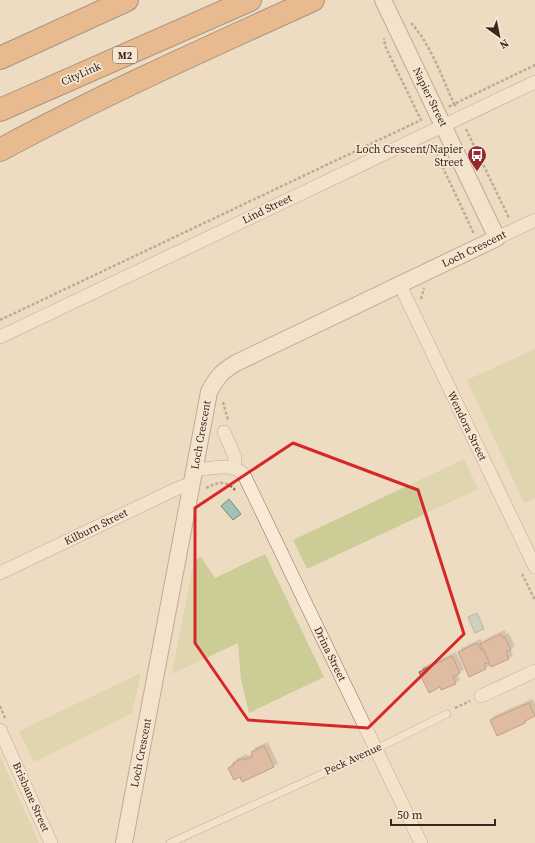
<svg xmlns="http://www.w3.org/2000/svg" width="535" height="843" font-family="'Source Serif 4',serif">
  <defs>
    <filter id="shadow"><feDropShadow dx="3.5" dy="-3.5" stdDeviation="0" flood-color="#0004"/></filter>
  </defs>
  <rect width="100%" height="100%" fill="#eedcc2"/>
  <g fill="#cccc96">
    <path d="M535 349V498L524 503 467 380Z"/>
    <path d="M464 459 478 489 307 569 293 540Z"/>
    <path d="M265 554 324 677 249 713 241 679 238 643 172 674 194 560 201 557 215 578Z"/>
    <path d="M141 673 132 713 34 762 19 731Z"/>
    <path d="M0 756 39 843H0Z"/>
  </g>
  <g fill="#a4c1b5" stroke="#6b8f82">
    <path d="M229 499 241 514 233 520 221 506Z"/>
    <path d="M477 613 484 629 475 633 468 617Z"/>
  </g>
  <g fill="#cc9278" stroke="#87543f" filter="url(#shadow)">
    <path d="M501 634 503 638 505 637 511 650 506 652 509 659 491 667 480 644Z"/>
    <path d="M477 643 481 650 483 649 489 662 484 664 486 669 469 677 458 652Z"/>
    <path d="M452 656 460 673 453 677 456 684 441 690 440 687 429 693 419 672Z"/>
    <path d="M529 703 535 716 525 721V723L497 736 490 720Z"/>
    <path d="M264 746 274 767 242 782 240 777 234 780 228 768 234 765 233 763 243 758 244 760 253 756 251 752Z"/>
  </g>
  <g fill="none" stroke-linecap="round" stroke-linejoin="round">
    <g stroke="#886d59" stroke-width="8">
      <path id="service" d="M170 843 368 753 447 714"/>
    </g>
    <g stroke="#886d59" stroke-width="14">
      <g id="minor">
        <path d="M497 238 535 220"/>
        <path d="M400 285 535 567"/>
        <path d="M0 337 535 82"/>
        <path d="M224 432 235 457 234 468"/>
        <path d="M195 469C211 470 233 461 244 475L421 843"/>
        <path d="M0 573 176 489 184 486 192 485"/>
        <path d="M481 696 535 671"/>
        <path d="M0 730 51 843"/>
      </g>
    </g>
    <g stroke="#886d59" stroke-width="18">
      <path id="tertiary" d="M124 843 209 392C217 377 221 372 236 363L497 238 383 0"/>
    </g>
    <g stroke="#563c2e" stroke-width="24">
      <g id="motorway">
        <path d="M0 58 127 0"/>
        <path d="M0 110 250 0"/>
        <path d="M0 150C102 95 207 48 313 0"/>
      </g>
    </g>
    <g stroke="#886d59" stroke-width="2.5" stroke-dasharray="3 2" stroke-linecap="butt">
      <path d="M411 23C430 43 443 79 454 104L448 107"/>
      <path d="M456 106 454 104 535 65"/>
      <path d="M466 129 509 218"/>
      <path d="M432 144 474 234"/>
      <path d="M421 299 424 288"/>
      <path d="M0 320 421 120 385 46 384 38"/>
      <path d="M223 402 228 420"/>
      <path d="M206 488C218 482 226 480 235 490"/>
      <path d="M522 574 535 600"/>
      <path d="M0 706 5 718"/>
      <path d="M455 708 470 701"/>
    </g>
    <use href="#service" stroke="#f9ead5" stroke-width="7"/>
    <use href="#minor" stroke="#f9ead5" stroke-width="13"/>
    <use href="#tertiary" stroke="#f9ead5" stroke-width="16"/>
    <use href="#motorway" stroke="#de9152" stroke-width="22"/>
  </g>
  <path d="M0 0H535V843H0ZM293 443 418 490 464 634 368 728 248 720 195 643V508Z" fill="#eedcc2" fill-opacity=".55" fill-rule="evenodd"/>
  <path fill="none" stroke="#d62828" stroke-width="3" stroke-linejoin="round" d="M293 443 418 490 464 634 368 728 248 720 195 643V508Z"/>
  <defs>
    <g id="bus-pin" transform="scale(1)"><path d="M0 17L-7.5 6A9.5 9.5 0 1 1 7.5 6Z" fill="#972936" stroke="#f5e7d2"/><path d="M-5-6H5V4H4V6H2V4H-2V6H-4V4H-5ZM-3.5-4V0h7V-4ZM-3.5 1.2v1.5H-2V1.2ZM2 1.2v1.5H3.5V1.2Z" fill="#fff"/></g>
  </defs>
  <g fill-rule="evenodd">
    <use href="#bus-pin" x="477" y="155"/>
  </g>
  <g text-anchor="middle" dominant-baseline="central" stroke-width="3.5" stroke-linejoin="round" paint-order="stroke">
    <rect fill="#f5e7d2" stroke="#716153" stroke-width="1" x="113" y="47" width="24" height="16" rx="3"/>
    <g font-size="10" font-weight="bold" fill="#38271d">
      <text x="125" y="55">M2</text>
    </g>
    <g font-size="11" fill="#38271d" stroke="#f5e7d2">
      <text transform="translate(81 74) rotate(-24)">CityLink</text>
      <text transform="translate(430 97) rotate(64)">Napier Street</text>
      <text transform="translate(267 209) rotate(-26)">Lind Street</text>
      <text transform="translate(474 249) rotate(-26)">Loch Crescent</text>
      <text transform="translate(467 426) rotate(64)">Wendora Street</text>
      <text transform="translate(201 435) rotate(-80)">Loch Crescent</text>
      <text transform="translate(96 527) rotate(-26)">Kilburn Street</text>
      <text transform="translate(330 654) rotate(64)">Drina Street</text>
      <text transform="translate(141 753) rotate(-79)">Loch Crescent</text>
      <text transform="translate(353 759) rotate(-25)">Peck Avenue</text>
      <text transform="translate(31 797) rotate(66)">Brisbane Street</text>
    </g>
    <g font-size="11" fill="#38271d" stroke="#f5e7d2" text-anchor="end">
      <text x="463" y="149">Loch Crescent/Napier<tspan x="463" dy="13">Street</tspan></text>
    </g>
  </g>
  <g transform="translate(499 36) rotate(147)" stroke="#f5e7d2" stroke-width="3" paint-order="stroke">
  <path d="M0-3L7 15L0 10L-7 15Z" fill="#38271d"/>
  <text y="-6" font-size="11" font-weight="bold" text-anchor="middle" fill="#38271d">N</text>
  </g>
  <path d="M391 819v6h104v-6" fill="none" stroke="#38271d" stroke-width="2"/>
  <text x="397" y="819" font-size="12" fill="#38271d" stroke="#f5e7d2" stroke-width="3" paint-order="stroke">50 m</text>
</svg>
